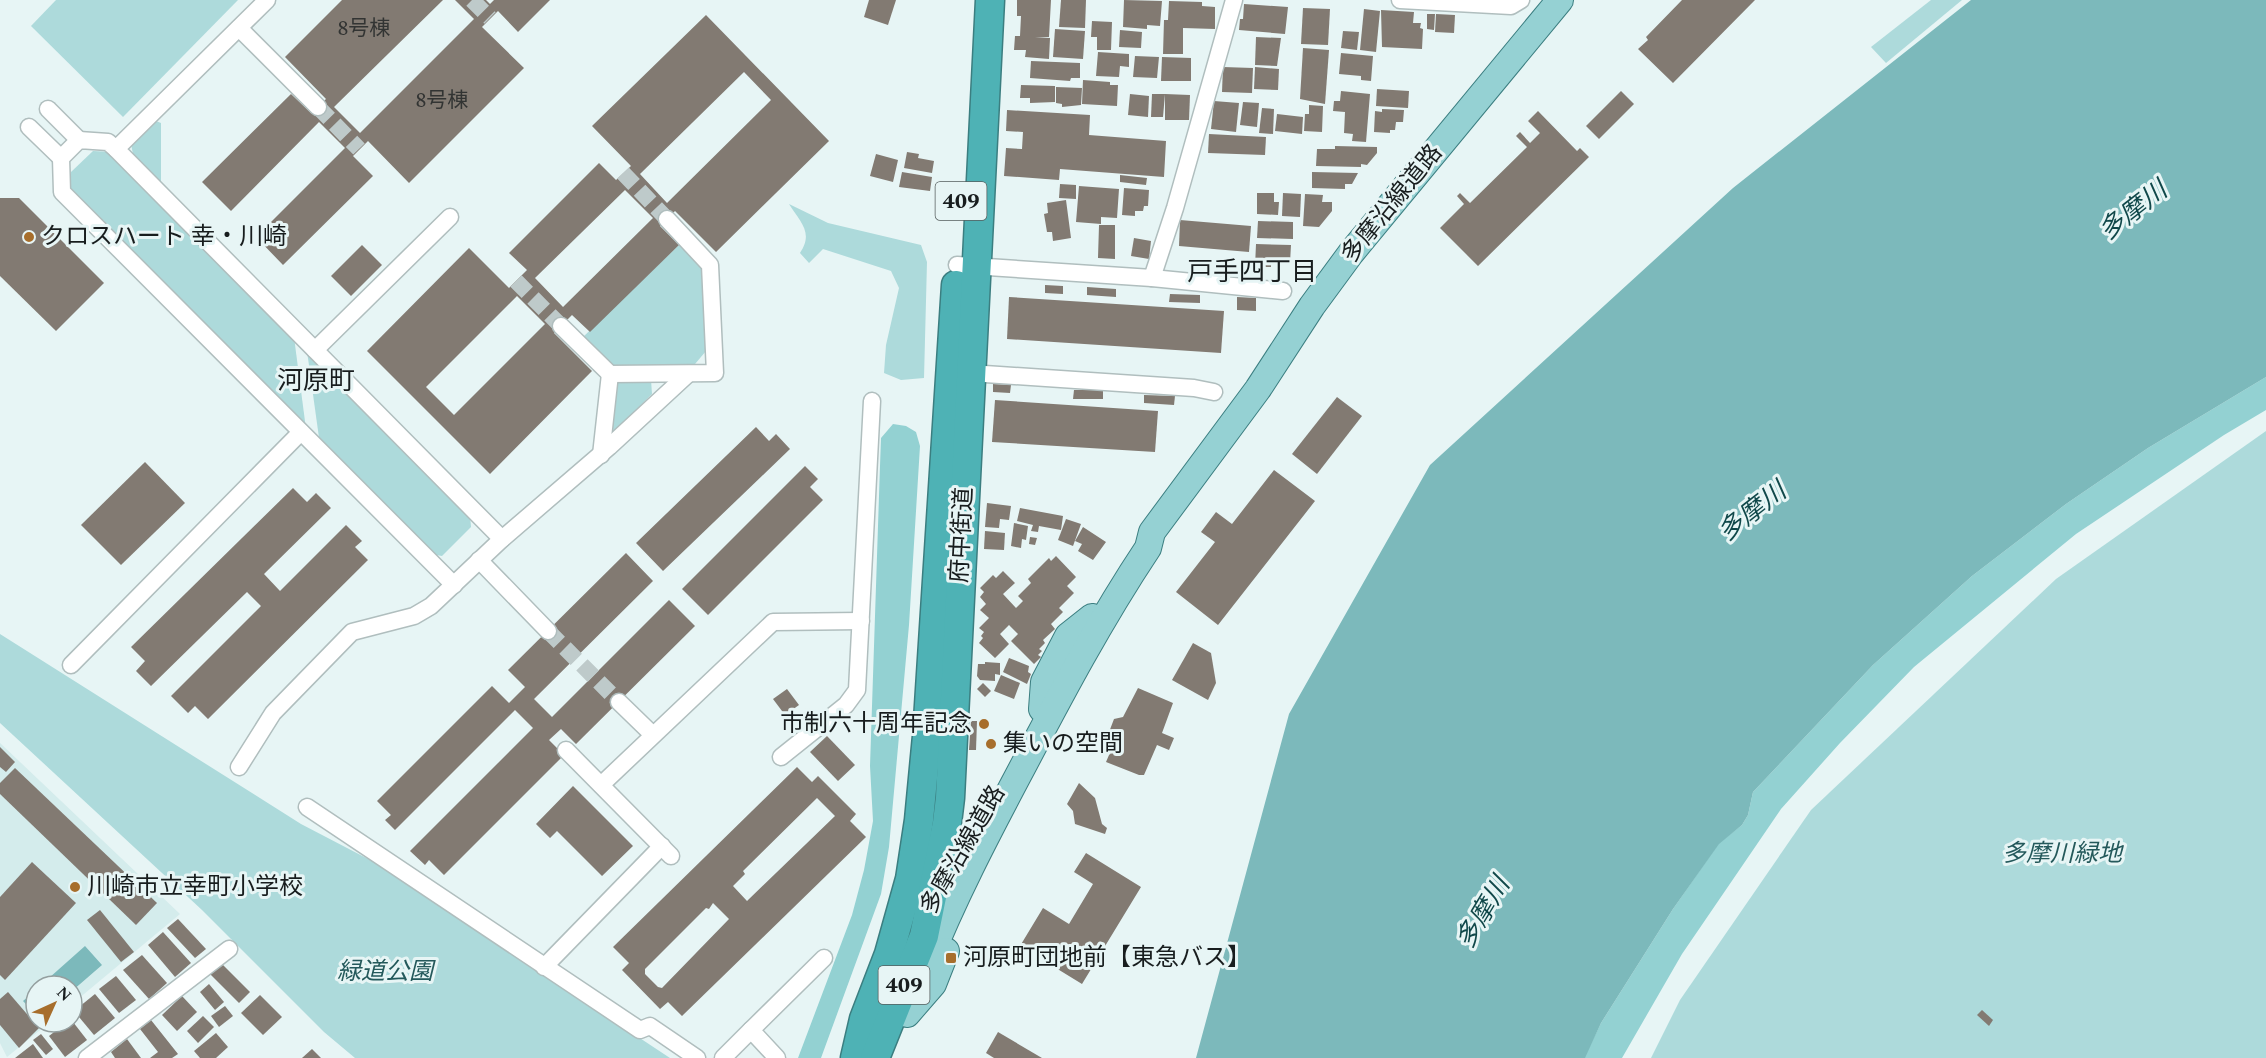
<svg xmlns="http://www.w3.org/2000/svg" width="2266" height="1058" font-family="Spectral,'Noto Sans JP',serif">
  <rect width="100%" height="100%" fill="#e7f5f5"/>
  <path fill="#d4ecec" d="M0 743 180 914 72 1004V986H36V1022H50L7 1057 0 1043Z"/>
  <g fill="#addadb">
    <path d="M56 0H238L123 117 31 26Z"/>
    <path d="M1931 0H1962L1886 63 1871 47Z"/>
    <path d="M156 121 161 123V182L133 154 131 144Z"/>
    <path d="M93 151 112 152 294 337 306 429 70 194 71 172Z"/>
    <path d="M789 204 828 223 921 245 927 262 924 378 901 380 884 373 886 345 899 288 891 271 823 249 809 263 800 253C814 232 800 222 789 204Z"/>
    <path d="M679 245 704 270 706 351 695 364 610 366 582 338Z"/>
    <path d="M307 351 470 515 471 527 442 556 430 554 320 445Z"/>
    <path d="M651 380 652 394 613 433 606 425 611 382Z"/>
    <path d="M2266 431V1058H1651L1680 1000 1811 810 2056 579Z"/>
    <path d="M0 634 301 824 372 861 670 1058H355L324 1032 202 910 0 723Z"/>
  </g>
  <g fill="#93d1d2">
    <path d="M2266 377V410L2224 435 2076 534 1914 667 1840 743 1781 809 1682 954 1622 1058H1584L1601 1023 1673 909 1719 843 1742 825 1748 815 1753 792 1873 665 1972 576 2066 504 2148 448Z"/>
    <path d="M893 424 906 426 916 432 920 446 909 625 889 847 881 894 821 1058H798L852 915 864 870 873 821 870 766 880 466 881 438Z"/>
  </g>
  <g fill="#7cb9bb">
    <path d="M1971 0H2266V377L2148 448 2066 504 1972 576 1873 665 1753 792 1748 815 1742 825 1719 844 1673 909 1601 1023 1585 1058H1196L1289 714 1430 465 1733 188Z"/>
    <path d="M85 946 102 965 72 991V986H40Z"/>
    <path d="M36 990V1015L23 1001Z"/>
  </g>
  <g fill="#827a72" fill-rule="evenodd">
    <path d="M342 0H443L334 107 360 133 474 19 455 0H486L490 4 494 0H550L518 32 498 11 482 27 524 68 409 183 368 141 353 156 373 176 283 265 256 237 345 148 319 122 231 211 202 182 291 94 311 113 326 99 285 57Z"/>
    <path d="M869 0H896L888 25 864 17Z"/>
    <path d="M1017 0H1051L1049 37H1035L1050 38 1049 59 1025 57 1026 50H1014L1015 36H1020L1021 16H1017Z"/>
    <path d="M1061 0H1086L1085 28 1059 27Z"/>
    <path d="M1124 0 1162 1 1160 26 1147 25V29L1123 27Z"/>
    <path d="M1682 0H1755L1673 83 1638 49 1648 40 1646 37Z"/>
    <path d="M1169 1 1202 2V6L1215 7V29L1183 28V54H1163L1164 20H1168Z"/>
    <path d="M1244 4 1288 7 1285 34 1239 30 1240 19H1243Z"/>
    <path d="M1303 8 1330 9 1328 45 1301 44Z"/>
    <path d="M1364 9 1380 11 1376 52 1360 50Z"/>
    <path d="M1381 10 1414 12 1413 23H1421L1420 28 1423 29 1422 49 1382 47Z"/>
    <path d="M1427 14H1435L1434 30 1427 29Z"/>
    <path d="M1436 14 1455 15 1454 33 1435 32Z"/>
    <path d="M706 15 829 141 716 252 675 211 660 226 679 245 590 332 572 315 554 333 592 371 490 474 367 351 469 248 509 288 527 270 509 253 599 163 616 180 631 166 592 126ZM744 72 771 100 667 203 640 174ZM625 190 653 218 563 307 535 278ZM517 296 545 324 454 415 426 387Z"/>
    <path d="M1092 21 1112 22 1111 50H1097V37H1091Z"/>
    <path d="M1055 29 1085 31 1083 59 1053 57Z"/>
    <path d="M1120 30 1142 32 1141 48 1119 47Z"/>
    <path d="M1343 31 1359 32 1357 50 1341 48Z"/>
    <path d="M1256 37 1281 38 1277 66 1255 65Z"/>
    <path d="M1303 48 1329 50 1325 104 1300 99Z"/>
    <path d="M1098 52 1129 54V67L1120 66 1119 77 1096 76Z"/>
    <path d="M1341 53 1373 56 1371 81 1361 80V76L1339 74Z"/>
    <path d="M1135 56 1159 57 1157 78 1133 77Z"/>
    <path d="M1162 57 1191 58V81H1161Z"/>
    <path d="M1031 61 1080 63V78H1071L1070 81 1030 78Z"/>
    <path d="M1223 67 1253 68 1252 93 1222 92Z"/>
    <path d="M1255 67 1279 69 1278 90 1254 89Z"/>
    <path d="M1083 80 1110 82V85H1118L1117 106 1082 104Z"/>
    <path d="M1021 85 1055 86V102L1030 103V98H1020Z"/>
    <path d="M1056 87 1082 88 1081 105 1062 107V104L1056 103Z"/>
    <path d="M1377 89 1409 91 1408 108 1376 106Z"/>
    <path d="M1341 91 1370 94 1366 142 1352 141 1353 134 1344 133 1345 112 1333 111 1334 101H1340Z"/>
    <path d="M1621 91 1634 104 1599 139 1586 126Z"/>
    <path d="M1130 94 1149 96 1148 117 1128 115Z"/>
    <path d="M1152 94H1165L1163 117H1151Z"/>
    <path d="M1165 94 1190 95 1189 120H1165Z"/>
    <path d="M1214 101 1239 103 1236 132 1211 129Z"/>
    <path d="M1243 102 1259 103 1257 127 1240 125Z"/>
    <path d="M1309 105 1323 106 1322 132 1304 131 1305 114H1309Z"/>
    <path d="M1262 108 1274 109 1273 134 1259 133Z"/>
    <path d="M1382 109 1404 110 1403 122H1396L1395 130H1390V133L1374 132 1375 111 1382 112Z"/>
    <path d="M1007 110 1090 115 1089 135 1166 141 1164 177 1060 169 1059 180 1004 176 1006 148 1022 149 1023 132 1006 131Z"/>
    <path d="M1538 111 1577 151 1580 148 1589 157 1478 266 1440 228 1464 204 1457 196 1460 193 1470 203 1527 147 1516 136 1520 132 1530 143 1540 133 1528 121Z"/>
    <path d="M1277 114 1303 117 1302 134 1275 131Z"/>
    <path d="M1209 134 1266 137 1265 155 1208 153Z"/>
    <path d="M1335 146 1377 147V153L1367 165 1361 164V167L1316 166 1317 149H1335Z"/>
    <path d="M907 152 919 154 918 158 934 161 932 173 904 168Z"/>
    <path d="M876 154 898 160 893 182 870 176Z"/>
    <path d="M902 172 932 177 930 191 899 187Z"/>
    <path d="M1312 172 1358 173 1352 184H1345V189L1312 188Z"/>
    <path d="M1120 175 1147 178 1146 185 1120 182Z"/>
    <path d="M1060 184 1076 185V199L1059 198Z"/>
    <path d="M1079 186 1119 189 1117 218 1101 217V224L1076 222Z"/>
    <path d="M1124 188 1149 190 1148 206H1144L1143 211H1135V216L1122 215Z"/>
    <path d="M1257 193H1274V202H1279L1278 215 1257 214Z"/>
    <path d="M1283 193 1301 194 1300 217 1282 216Z"/>
    <path d="M1305 194 1323 195 1322 202H1332V211L1319 227 1303 226Z"/>
    <path d="M0 198H19L104 283 56 331 0 276Z"/>
    <path d="M1066 200 1071 238 1053 241 1052 232H1047L1044 214 1048 213 1047 203Z"/>
    <path d="M1180 220 1251 226 1249 252 1179 246Z"/>
    <path d="M1258 221 1293 222V239L1257 238Z"/>
    <path d="M1099 225H1115V259L1098 258Z"/>
    <path d="M1134 238 1151 241 1149 259 1131 256Z"/>
    <path d="M1256 244 1291 245 1290 263H1271V267H1255Z"/>
    <path d="M362 245 382 265 351 296 331 276Z"/>
    <path d="M1045 285 1063 286V294L1045 293Z"/>
    <path d="M1087 287 1116 289V297L1087 295Z"/>
    <path d="M1170 294 1200 295V303L1169 302Z"/>
    <path d="M1009 297 1224 311 1221 353 1007 339Z"/>
    <path d="M1237 297 1256 298V311L1237 310Z"/>
    <path d="M993 384 1011 385 1010 393 993 392Z"/>
    <path d="M1074 390H1103V399H1073Z"/>
    <path d="M1144 395 1175 396 1174 405 1144 403Z"/>
    <path d="M1337 397 1362 416 1317 474 1292 454Z"/>
    <path d="M995 400 1158 411 1155 452 992 442Z"/>
    <path d="M756 427 769 441 776 434 790 449 663 571 636 543Z"/>
    <path d="M145 462 185 503 121 565 81 525Z"/>
    <path d="M805 466 818 479 810 487 823 500 708 615 682 589Z"/>
    <path d="M1274 470 1315 501 1218 625 1176 592 1215 542 1201 532 1216 512 1232 524Z"/>
    <path d="M293 488 307 502 316 493 331 508 264 574 280 591 346 525 362 541 355 547 368 560 208 719 195 706 188 713 171 696 261 606 247 592 151 686 136 671 145 661 131 647Z"/>
    <path d="M987 503 1011 506 1009 520 1000 519 999 528 985 527Z"/>
    <path d="M1020 508 1063 516 1061 530 1039 526 1038 532 1031 531 1033 525 1017 521Z"/>
    <path d="M1066 519 1081 524 1073 546 1058 540Z"/>
    <path d="M1014 523 1028 526 1026 540 1022 539 1021 548 1011 546Z"/>
    <path d="M1083 527 1106 542 1093 560 1078 551 1082 544 1075 541Z"/>
    <path d="M985 531 1005 533 1004 550 984 549Z"/>
    <path d="M1030 537 1037 538 1035 545 1029 544Z"/>
    <path d="M626 553 653 581 534 699 552 717 669 600 695 626 576 744 561 729 549 740 564 755 444 875 429 860 425 865 410 851 533 728 515 710 395 830 385 820 391 815 377 801 492 686 509 703 525 687 508 670Z"/>
    <path d="M1056 556 1076 577 1067 586 1074 593 1059 608 1063 612 1051 624 1055 629 1043 640 1045 643 1039 649 1042 651 1038 655 1041 657 1034 664 1011 641 1018 634 1009 625 1000 634 1009 644 995 658 979 643 983 638 981 636 984 632 979 628 989 618 980 610 986 604 980 597 984 592 980 588 993 575 996 578 1003 571 1015 583 1003 594 1016 608 1023 601 1018 596 1031 583 1028 579 1049 558 1051 561Z"/>
    <path d="M1193 643 1211 653 1216 683 1208 700 1172 680Z"/>
    <path d="M1009 658 1029 666 1028 672 1031 674 1027 684 1003 672Z"/>
    <path d="M985 662 1000 663V675L995 674V681L980 680 977 676 978 664H985Z"/>
    <path d="M1001 675 1020 683 1014 699 994 691Z"/>
    <path d="M983 683 991 691 985 697 977 689Z"/>
    <path d="M1138 688 1173 703 1162 733 1174 738 1169 750 1157 745 1144 775H1139L1106 762 1112 748 1106 740 1114 719 1123 717Z"/>
    <path d="M787 689 799 705 785 715 773 699Z"/>
    <path d="M971 721H977L976 750H969Z"/>
    <path d="M827 736 855 765 838 781 810 752Z"/>
    <path d="M0 747 15 762 6 772 0 767Z"/>
    <path d="M797 767 812 782 818 776 856 814 850 821 866 837 682 1016 668 1002 660 1009 622 970 629 963 613 947ZM817 798 835 816 747 901 733 886 745 874 743 871ZM713 903 729 919 662 988 658 987 645 974V969L706 908 709 909Z"/>
    <path d="M15 768 157 903 136 925 0 794V783Z"/>
    <path d="M1079 783 1095 798 1102 824 1107 828 1105 834 1075 824 1073 811 1067 804Z"/>
    <path d="M573 786 633 846 602 876 557 831 550 838 536 824Z"/>
    <path d="M1086 853 1141 887 1082 984 1020 946 1043 908 1069 924 1093 884 1074 872Z"/>
    <path d="M32 862 76 903 5 980 0 975V897Z"/>
    <path d="M100 910 134 952 121 962 87 920Z"/>
    <path d="M178 919 206 949 195 958 167 928Z"/>
    <path d="M163 932 191 963 175 977 148 945Z"/>
    <path d="M142 955 167 983 149 999 123 970Z"/>
    <path d="M219 961 250 992 239 1003 208 972Z"/>
    <path d="M116 976 136 1000 119 1013 99 989Z"/>
    <path d="M209 984 224 1002 215 1010 200 992Z"/>
    <path d="M8 992 39 1028 19 1048 0 1025V999Z"/>
    <path d="M95 994 115 1018 94 1035 74 1011Z"/>
    <path d="M260 995 282 1017 263 1035 241 1013Z"/>
    <path d="M182 996 197 1012 177 1031 162 1015Z"/>
    <path d="M225 1006 233 1016 219 1027 211 1016Z"/>
    <path d="M1982 1010 1993 1020 1989 1026 1977 1015Z"/>
    <path d="M203 1016 214 1027 198 1043 187 1031Z"/>
    <path d="M151 1020 178 1054 172 1058H150L158 1052 140 1029Z"/>
    <path d="M67 1022H73L87 1040 65 1057 49 1036Z"/>
    <path d="M998 1032 1042 1058H994L986 1053Z"/>
    <path d="M216 1033 228 1047 216 1058H200L194 1051Z"/>
    <path d="M41 1034 53 1049 46 1055 33 1040Z"/>
    <path d="M127 1039 141 1058H115L111 1052Z"/>
    <path d="M33 1044 43 1058H15Z"/>
    <path d="M312 1049 321 1058H302Z"/>
  </g>
  <g fill="none" stroke-linecap="round" stroke-linejoin="round">
    <g stroke="#becaca" stroke-width="16" stroke-dasharray="16 8" stroke-linecap="butt">
      <path d="M472 0 490 18"/>
      <path d="M318 107 359 149"/>
      <path d="M623 173 667 219"/>
      <path d="M516 281 561 326"/>
      <path d="M548 631 619 702"/>
    </g>
    <g stroke="#b0bebe" stroke-width="19">
      <g id="street">
        <path d="M267 0 116 149 502 539"/>
        <path d="M1400 0 1511 6 1521 0"/>
        <path d="M239 28 318 107"/>
        <path d="M48 109 79 140"/>
        <path d="M29 127 61 158"/>
        <path d="M116 149 108 142 79 140 61 158 62 192 454 585"/>
        <path d="M957 265 1152 278 1283 291"/>
        <path d="M1152 278 1175 208 1234 0"/>
        <path d="M561 326 610 374 715 373 710 265 667 219"/>
        <path d="M315 350 450 217"/>
        <path d="M970 373 1194 388 1214 392"/>
        <path d="M601 455 610 374"/>
        <path d="M479 560 548 631"/>
        <path d="M71 665 301 432"/>
        <path d="M619 702 653 735"/>
        <path d="M566 750 671 856"/>
        <path d="M781 757 846 705 857 690 872 401"/>
        <path d="M239 767 273 713 352 632 414 616 431 606 502 539 609 447 688 374"/>
        <path d="M601 785 773 622 861 621"/>
        <path d="M307 807 640 1030 650 1026 697 1058"/>
        <path d="M544 967 662 846"/>
        <path d="M751 1030 824 958"/>
        <path d="M87 1058 229 949"/>
        <path d="M723 1058 751 1030 777 1058"/>
      </g>
    </g>
    <g stroke="#3b7e80" stroke-width="28">
      <g id="primary">
        <path d="M1042 709 1044 682 1068 636 1092 617"/>
        <path d="M926 967C953 899 987 834 1021 770 1061 694 1100 620 1148 548L1152 532 1258 389 1312 306 1351 253 1560 0"/>
        <path d="M907 1014 933 984 946 951"/>
      </g>
    </g>
    <g stroke="#3b7e80" stroke-width="31">
      <g id="highway">
        <path d="M855 1058 864 1019 889 954 910 879 919 820 927 736 956 285"/>
        <path d="M875 1058 924 936 947 823 950 798 990 0"/>
      </g>
    </g>
    <use href="#street" stroke="#fff" stroke-width="16"/>
    <use href="#primary" stroke="#95d1d3" stroke-width="26"/>
    <use href="#highway" stroke="#4eb2b5" stroke-width="28"/>
  </g>
  <g fill="#a76e2c" stroke="#e7f5f5" stroke-width="2">
    <circle cx="29" cy="237" r="6"/>
    <circle cx="984" cy="724" r="6"/>
    <circle cx="991" cy="744" r="6"/>
    <circle cx="75" cy="887" r="6"/>
    <rect x="945" y="952" width="12" height="12" rx="3"/>
  </g>
  <g text-anchor="middle" dominant-baseline="central" stroke-width="6" stroke-linejoin="round" paint-order="stroke">
    <g font-size="21" fill="#323433">
      <text x="364" y="29">8号棟</text>
      <text x="442" y="101">8号棟</text>
    </g>
    <g fill="#e7f5f5" stroke="#565e5e" stroke-width="1.5">
      <rect x="935.5" y="182" width="51" height="38" rx="4.5"/>
      <rect x="878.5" y="966" width="51" height="38" rx="4.5"/>
    </g>
    <g font-size="22" font-weight="bold" fill="#181d1e">
      <text x="961" y="201">409</text>
      <text x="904" y="985">409</text>
    </g>
    <g font-size="24" fill="#181d1e" stroke="#e7f5f5">
      <text transform="translate(1392 204) rotate(-51)">多摩沿線道路</text>
      <text transform="translate(962 535) rotate(-87)">府中街道</text>
      <text transform="translate(963 850) rotate(-60)">多摩沿線道路</text>
    </g>
    <g font-size="24" fill="#181d1e" stroke="#e7f5f5" text-anchor="start">
      <text x="41" y="237">クロスハート 幸・川崎</text>
      <text x="972" y="724" text-anchor="end">市制六十周年記念</text>
      <text x="1003" y="744">集いの空間</text>
      <text x="87" y="887">川崎市立幸町小学校</text>
      <text x="963" y="958">河原町団地前【東急バス】</text>
    </g>
    <g font-size="24" font-style="italic" fill="#24595b" stroke="#e7f5f5">
      <text x="2062" y="854">多摩川緑地</text>
      <text x="385" y="972">緑道公園</text>
    </g>
    <g font-size="26" font-style="italic" fill="#10484a" stroke="#e7f5f5">
      <text transform="translate(2133 211) rotate(-38)">多摩川</text>
      <text transform="translate(1752 512) rotate(-38)">多摩川</text>
      <text transform="translate(1483 913) rotate(-59)">多摩川</text>
    </g>
    <g font-size="26" fill="#181d1e" stroke="#e7f5f5">
      <text x="1252" y="272">戸手四丁目</text>
      <text x="316" y="381">河原町</text>
    </g>
  </g>
  <g transform="translate(54 1004) rotate(45)"><circle r="28" fill="#e7f5f5" stroke="#949f9f" stroke-width="1.5"/>
  <path d="M0-4.5L10 22L0 15L-10 22Z" fill="#a76e2c"/>
  <text y="-9" font-size="16" font-weight="bold" text-anchor="middle" fill="#181d1e">N</text>
  </g>
</svg>
